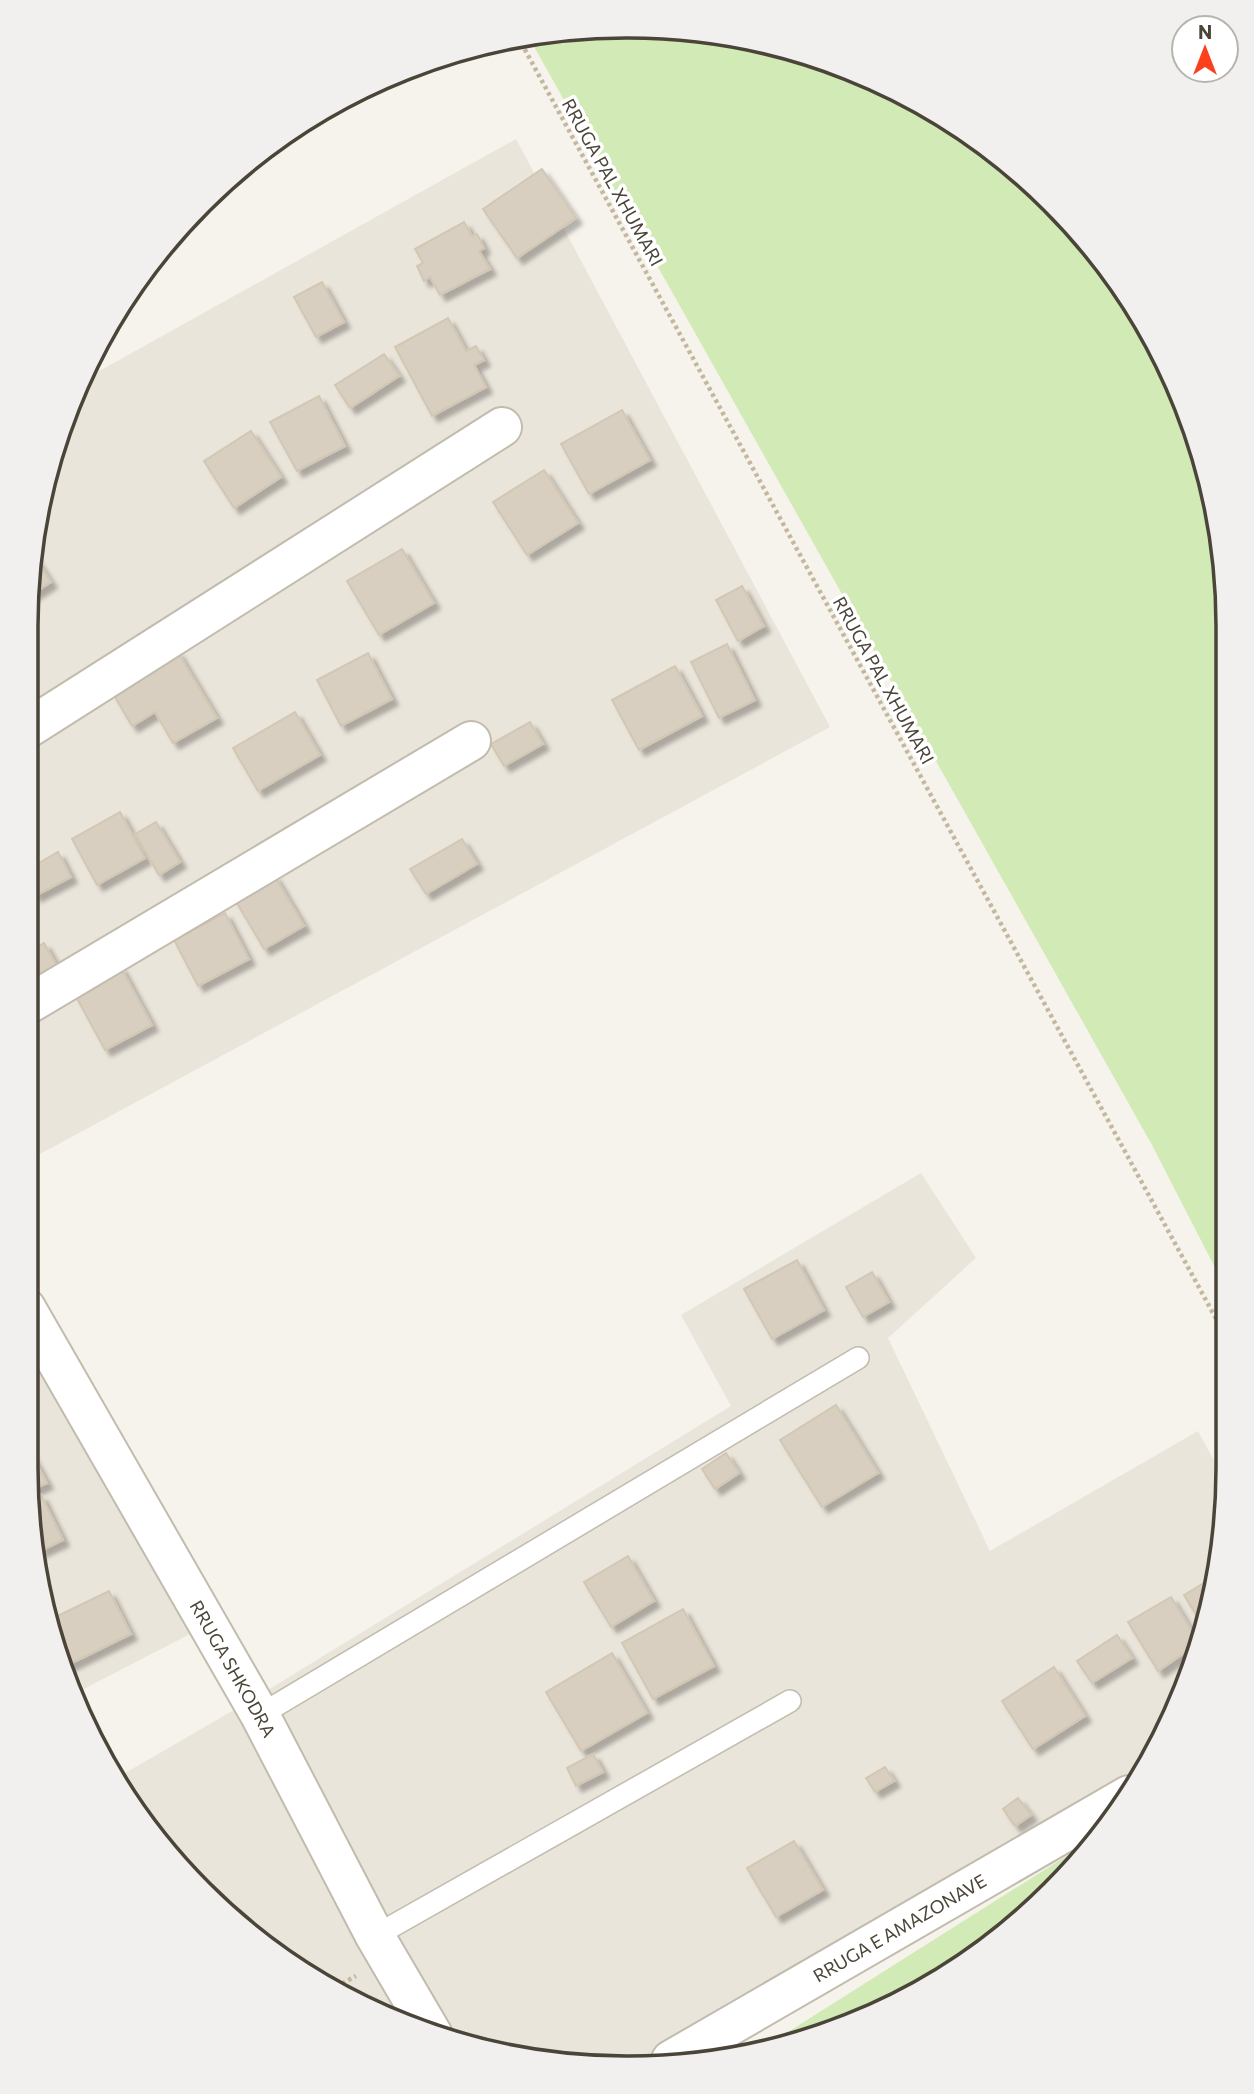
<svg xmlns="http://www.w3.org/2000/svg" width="1254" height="2094" font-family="Commissioner,sans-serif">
  <defs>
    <filter id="shadow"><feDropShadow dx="6" dy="6" stdDeviation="2" flood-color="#0004"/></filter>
  </defs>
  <rect width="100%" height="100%" fill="#f6f3ec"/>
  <g fill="#eae5da">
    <path d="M516 139 830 727 27 1161 28 587 58 434 85 379Z"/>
    <path d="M921 1173 976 1258 888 1338 990 1551 1198 1431 1226 1483V1507L1196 1660 1127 1799 692 2057 627 2068 434 2036 293 1966 150 1832 120 1776 258 1696 731 1406 681 1315Z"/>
    <path d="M27 1272 217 1620 76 1693 58 1660 26 1467Z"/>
  </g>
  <g fill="#d2eab5">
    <path d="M627 26 745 38 857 72 961 128 1052 202 1147 326 1196 434 1223 549 1226 1289 1152 1145 528 36Z"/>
    <path d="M1087 1843 992 1944 820 2036 769 2044Z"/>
  </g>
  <g fill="#d8cfc1" stroke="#d3c7b4" stroke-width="2" filter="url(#shadow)">
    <path d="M542 169 576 218 517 258 483 209Z"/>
    <path d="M464 222 472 236 477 234 484 248 479 251 490 269 440 295 430 277 424 281 417 266 423 263 415 249Z"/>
    <path d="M322 282 344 322 316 337 294 297Z"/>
    <path d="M448 318 466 351 476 346 484 360 474 365 486 387 432 416 395 347Z"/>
    <path d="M384 354 399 376 350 408 335 385Z"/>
    <path d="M319 396 345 446 297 471 270 422Z"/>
    <path d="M622 410 650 460 589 494 561 444Z"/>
    <path d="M251 431 281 477 234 508 204 461Z"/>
    <path d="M544 470 578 523 527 555 493 502Z"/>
    <path d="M402 549 434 603 379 635 347 581Z"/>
    <path d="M34 556 51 582 28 597V587Z"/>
    <path d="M742 586 764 626 738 641 716 600Z"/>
    <path d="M727 644 755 700 719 718 691 662Z"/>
    <path d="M177 651 217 718 173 743 155 712 132 726 108 685Z"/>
    <path d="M368 653 392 699 341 726 317 680Z"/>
    <path d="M675 666 702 716 639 750 612 700Z"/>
    <path d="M295 712 320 755 258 791 233 748Z"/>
    <path d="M530 722 543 744 504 766 491 744Z"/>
    <path d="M120 812 145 858 97 885 72 839Z"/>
    <path d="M156 822 180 862 159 875 135 834Z"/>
    <path d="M462 839 477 864 426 894 410 869Z"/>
    <path d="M58 852 71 877 35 896 27 881V870Z"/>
    <path d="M274 875 304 926 264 949 234 898Z"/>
    <path d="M225 913 249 959 198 986 174 940Z"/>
    <path d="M44 943 58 968 42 976 29 952Z"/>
    <path d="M120 966 152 1025 105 1050 73 991Z"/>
    <path d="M797 1260 824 1310 772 1339 744 1289Z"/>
    <path d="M872 1272 889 1302 863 1317 846 1287Z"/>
    <path d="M836 1405 878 1473 822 1507 780 1440Z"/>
    <path d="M26 1445 47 1483 30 1491 26 1467Z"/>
    <path d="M726 1453 739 1473 715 1489 702 1469Z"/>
    <path d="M41 1495 63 1540 40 1551 32 1500Z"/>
    <path d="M628 1556 654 1601 611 1627 584 1582Z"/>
    <path d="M1212 1578 1203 1626 1184 1595Z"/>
    <path d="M109 1591 131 1634 66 1666 64 1662 60 1664 51 1619Z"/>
    <path d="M1171 1597 1199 1643 1158 1671 1128 1622Z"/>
    <path d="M683 1609 714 1666 653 1699 622 1643Z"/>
    <path d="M1117 1635 1132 1658 1092 1683 1077 1661Z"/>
    <path d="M612 1653 647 1713 581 1751 546 1692Z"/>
    <path d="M1054 1667 1085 1716 1033 1749 1002 1701Z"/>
    <path d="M593 1754 603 1772 576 1786 567 1768Z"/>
    <path d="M885 1767 894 1781 875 1792 866 1778Z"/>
    <path d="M1018 1798 1031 1815 1015 1826 1003 1809Z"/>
    <path d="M794 1841 823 1890 776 1917 747 1868Z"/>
  </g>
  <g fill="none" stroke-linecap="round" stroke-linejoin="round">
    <g stroke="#c2bbae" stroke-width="24">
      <g id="service">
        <path d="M260 1715 858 1358"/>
        <path d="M375 1936 790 1701"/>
      </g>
    </g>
    <g stroke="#c2bbae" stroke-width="42">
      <g id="minor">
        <path d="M27 729 502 427"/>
        <path d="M27 1005 471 741"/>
        <path id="s1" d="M26 1308 260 1715 375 1936 433 2035"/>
        <path id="s2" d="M671 2060 1129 1795"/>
      </g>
    </g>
    <g stroke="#c4b79f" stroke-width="4.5" stroke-dasharray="3.5 3.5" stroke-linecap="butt">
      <path d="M518 37 1226 1337"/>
      <path d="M336 1987 356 1976"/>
    </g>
    <use href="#service" stroke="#fff" stroke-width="21"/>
    <use href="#minor" stroke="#fff" stroke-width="38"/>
  </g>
  <g text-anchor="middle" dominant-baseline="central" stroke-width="7" stroke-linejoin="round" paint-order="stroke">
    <g font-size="18" fill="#4b4439" stroke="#fff">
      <text transform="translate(613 182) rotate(61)">RRUGA PAL XHUMARI</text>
      <text transform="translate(884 680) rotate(61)">RRUGA PAL XHUMARI</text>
      <text stroke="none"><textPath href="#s1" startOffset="416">RRUGA SHKODRA</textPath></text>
      <text stroke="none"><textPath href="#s2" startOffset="264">RRUGA E AMAZONAVE</textPath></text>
    </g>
  </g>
  <path d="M0 0H1254V2094H0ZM626 38H628A588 588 0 0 1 1216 626V1468A588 588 0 0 1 628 2056H626A588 588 0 0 1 38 1468V626A588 588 0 0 1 626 38Z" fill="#f1f0ef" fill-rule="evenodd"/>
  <path fill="none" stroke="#4b4439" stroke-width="3.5" d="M626 38H628A588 588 0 0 1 1216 626V1468A588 588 0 0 1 628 2056H626A588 588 0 0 1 38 1468V626A588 588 0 0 1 626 38Z"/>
  <g transform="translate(1205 49)"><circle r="33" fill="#ffffff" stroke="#b7b4b0" stroke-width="2"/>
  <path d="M0-5L12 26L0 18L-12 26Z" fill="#fc3f1d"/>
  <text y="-10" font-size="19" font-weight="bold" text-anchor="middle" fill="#4b4439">N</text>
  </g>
</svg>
